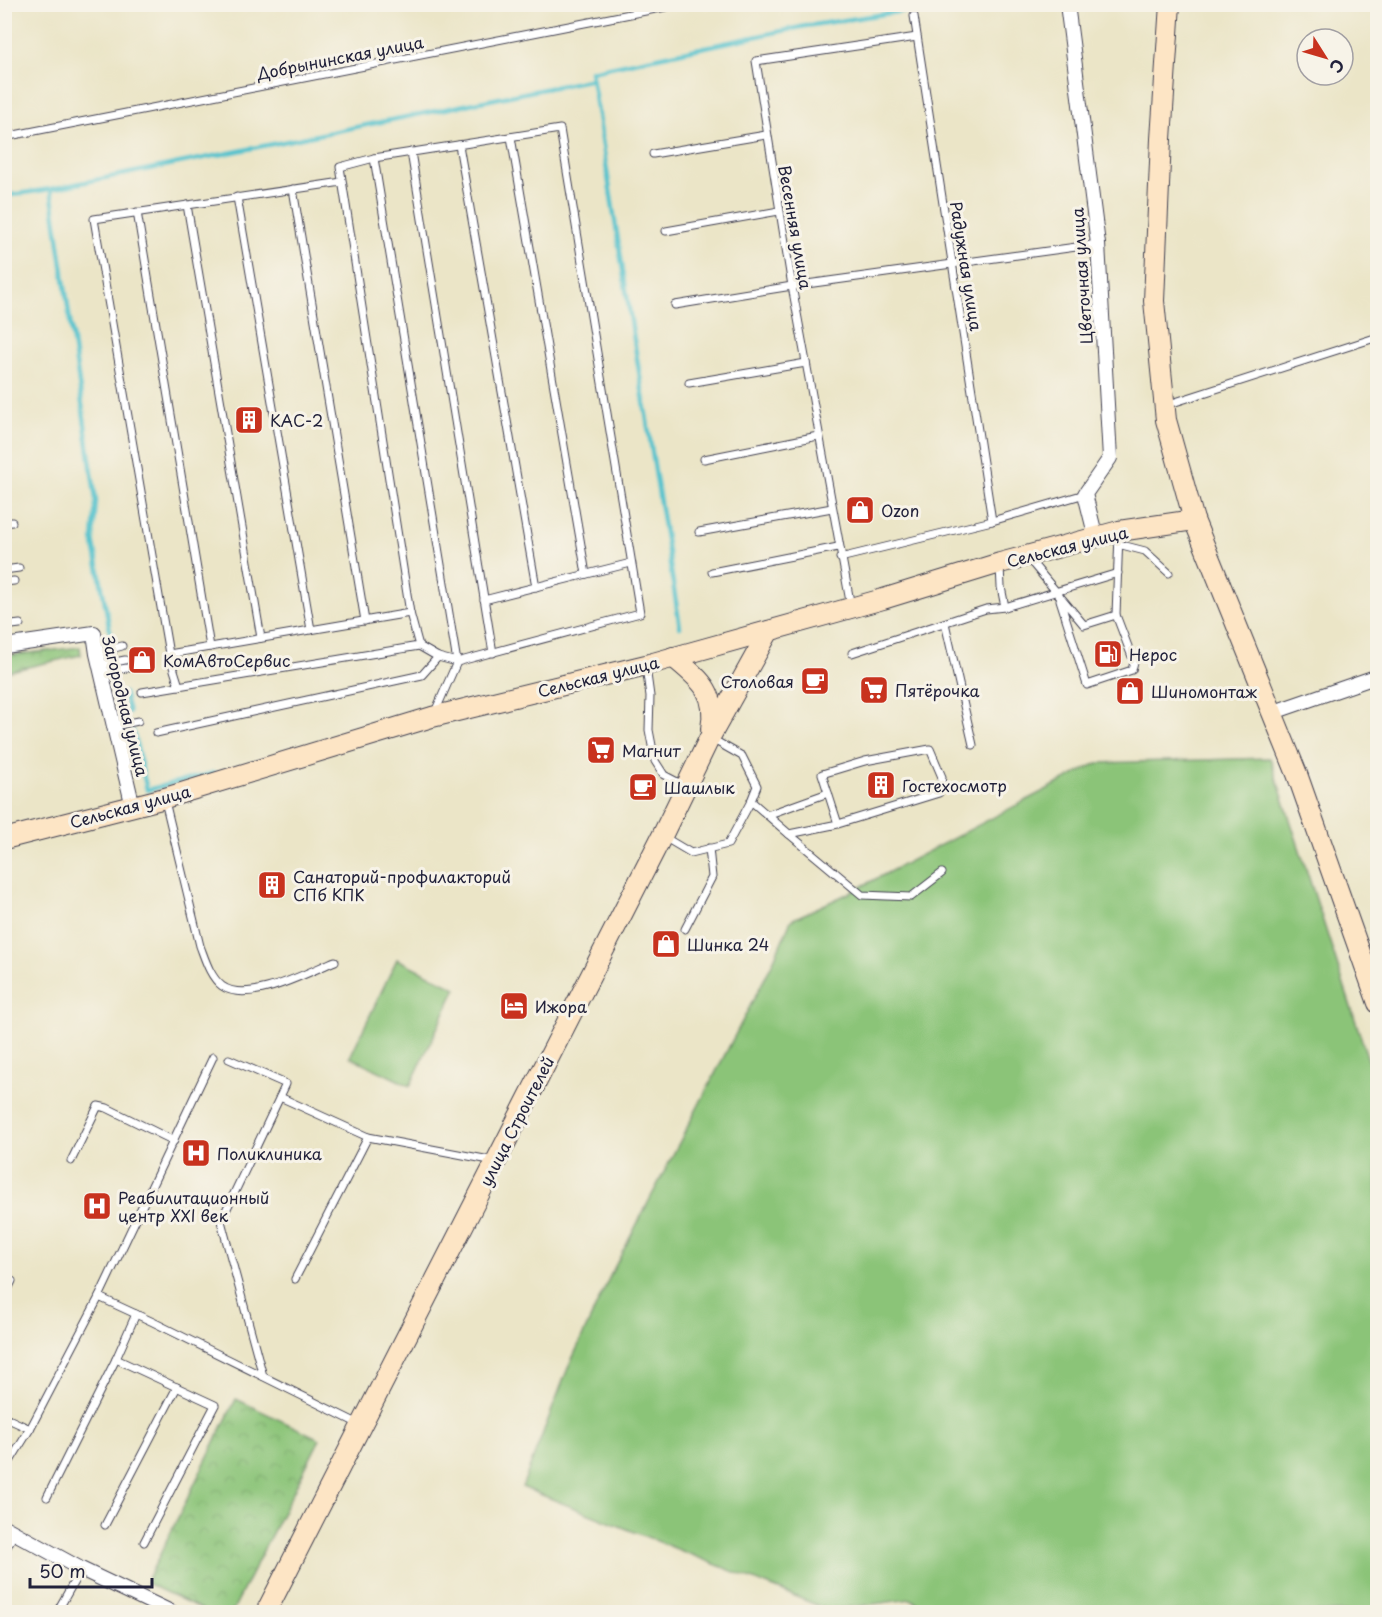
<svg xmlns="http://www.w3.org/2000/svg" width="1382" height="1617" font-family="'Playpen Sans',sans-serif">
  <defs>
    <pattern id="park-crowns" width="20" height="18" patternUnits="userSpaceOnUse" patternTransform="scale(1.5)"><rect width="20" height="18" fill="#8bc478"/><path d="M2 6a3 3 0 1 1 6 0M12 15a3 3 0 1 1 6 0" fill="none" stroke="#78a869"/></pattern>
  </defs>
  <rect width="100%" height="100%" fill="#f7f3e8"/>
  <filter id="ink" filterUnits="userSpaceOnUse"><feTurbulence type="fractalNoise" baseFrequency=".0167" numOctaves="2"/><feDisplacementMap in="SourceGraphic" scale="12" xChannelSelector="R" yChannelSelector="G"/><feConvolveMatrix kernelMatrix="1 2 1 2 8 2 1 2 1" color-interpolation-filters="sRGB"/></filter>
  <filter id="wash" filterUnits="userSpaceOnUse"><feTurbulence type="fractalNoise" baseFrequency=".008" numOctaves="4" result="noise"/><feDisplacementMap in="SourceGraphic" scale="24" xChannelSelector="R" yChannelSelector="G"/><feGaussianBlur stdDeviation="1.35" result="paint"/><feColorMatrix in="noise" values="0 0 0 0 0 0 0 0 0 0 0 0 0 0 0 0 0 1.4 0 .05"/><feComposite in="paint" operator="in"/></filter>
  <g filter="url(#wash)">
    <rect width="100%" height="100%" fill="#ebe5c7"/>
    <g fill="#8bc478" stroke="#56735a" stroke-width="1.5">
      <path d="M1270 758 1377 1087V1612H932L911 1599 829 1610 522 1487 568 1368 610 1276 772 964 791 920 847 894 1097 763Z"/>
      <path d="M397 959 456 988 410 1086 350 1057Z"/>
    </g>
    <g fill="url(#park-crowns)" stroke="#56735a" stroke-width="1.5">
      <path d="M80 647 81 655 6 672 5 656Z"/>
      <path d="M236 1399 320 1439 232 1612H208L146 1583Z"/>
    </g>
    <g fill="none" stroke-linecap="round" stroke-linejoin="round">
      <g stroke="#56c3cd" stroke-width="4.5">
        <path d="M51 189 96 501 93 539 111 636"/>
        <path d="M4 196 51 189 593 79"/>
        <path d="M680 627 591 71 806 26 949 4"/>
        <path d="M124 693 129 712"/>
        <path d="M133 731 147 790 214 773"/>
      </g>
    </g>
  </g>
  <g filter="url(#ink)">
    <g fill="none" stroke-linecap="round" stroke-linejoin="round">
      <g stroke="#403f50" stroke-width="9">
        <g id="lane">
          <path d="M914 16 992 521"/>
          <path d="M560 129 640 613 457 662 438 657 419 646 410 613 340 167 374 158Z"/>
          <path d="M4 137 681 4"/>
          <path d="M511 137 586 574"/>
          <path d="M459 145 536 587"/>
          <path d="M411 152 493 653"/>
          <path d="M653 154 766 135"/>
          <path d="M374 158 457 662 435 712"/>
          <path d="M293 189 365 621"/>
          <path d="M237 197 311 630"/>
          <path d="M187 205 261 638"/>
          <path d="M137 212 210 647"/>
          <path d="M666 231 779 211"/>
          <path d="M675 305 792 286 1098 244"/>
          <path d="M689 383 806 363"/>
          <path d="M1166 405 1378 337"/>
          <path d="M704 459 818 436"/>
          <path d="M4 523 12 522"/>
          <path d="M699 532 832 508"/>
          <path d="M1118 544 1145 551 1169 573"/>
          <path d="M840 558 992 521 1085 494"/>
          <path d="M1028 558 1084 625 1116 615 1119 534"/>
          <path d="M4 570 19 568"/>
          <path d="M712 572 838 547"/>
          <path d="M4 582 14 581"/>
          <path d="M484 600 631 563"/>
          <path d="M1060 600 1087 685 1132 670 1134 662 1116 615"/>
          <path d="M851 607 792 286 756 61 917 37"/>
          <path d="M1005 607 1118 573"/>
          <path d="M945 623 973 745"/>
          <path d="M4 626 20 624"/>
          <path d="M852 653 986 609 1005 607 1001 587 1000 566"/>
          <path d="M169 654 410 613"/>
          <path d="M114 662 111 649 122 646"/>
          <path d="M100 665 125 660"/>
          <path d="M646 667 650 696 649 730 655 761 664 775 683 785"/>
          <path d="M101 672 127 668"/>
          <path d="M179 686 169 654 94 219 342 182"/>
          <path d="M142 692 419 646"/>
          <path d="M114 726 138 721"/>
          <path d="M156 733 422 675 438 657"/>
          <path d="M165 801 200 946C205 959 210 977 222 986 248 1005 308 972 335 961"/>
          <path d="M751 801 789 834 838 824 939 793 942 777 930 749 865 761 822 774 838 824"/>
          <path d="M767 815 828 793"/>
          <path d="M789 834 862 895 911 897 942 873"/>
          <path d="M664 837 691 853 728 844 751 801 757 786 742 756 712 739"/>
          <path d="M685 929 712 877 709 848"/>
          <path d="M229 1059 286 1084 221 1221 263 1376"/>
          <path d="M280 1097 368 1137"/>
          <path d="M71 1161 98 1106 107 1108 174 1141"/>
          <path d="M295 1279 368 1137 495 1161"/>
          <path d="M4 1297 12 1281"/>
          <path d="M99 1297 213 1057"/>
          <path d="M116 1359 215 1405 144 1542"/>
          <path d="M4 1417 30 1429 99 1297 153 1322 359 1424"/>
          <path d="M4 1471 30 1429"/>
          <path d="M47 1497 116 1359 136 1314"/>
          <path d="M105 1525 177 1387"/>
          <path d="M4 1552 15 1532"/>
          <path d="M57 1612 81 1569"/>
        </g>
      </g>
      <g stroke="#403f50" stroke-width="16">
        <g id="street">
          <path d="M1067 4 1098 244 1110 458 1085 494 1096 538"/>
          <path d="M4 642 5 646 94 633 97 654 133 807"/>
          <path d="M1271 713 1378 676"/>
          <path d="M4 1527 81 1569 171 1612"/>
        </g>
      </g>
      <g stroke="#403f50" stroke-width="22">
        <g id="secondary">
          <path d="M1170 4 1161 139 1154 301 1166 420 1194 520 1297 774 1378 1003"/>
          <path d="M673 657C699 679 718 691 711 729"/>
          <path d="M4 839 165 798 432 717 646 665 883 599 1000 563 1119 531 1194 520"/>
          <path d="M266 1612 662 836 710 737 769 631"/>
        </g>
      </g>
      <use href="#lane" stroke="#fff" stroke-width="7"/>
      <use href="#street" stroke="#fff" stroke-width="14"/>
      <use href="#secondary" stroke="#fde5c5" stroke-width="20"/>
    </g>
  </g>
  <defs>
    <g id="building-square" transform="scale(1.5)"><rect x="-9" y="-9" width="18" height="18" rx="4" fill="#c8321e" stroke="#f7f3e8"/><path d="M-4-6H4V6H1V3H-1V6H-4ZM-2.5-4.3h1.7v1.8h-1.7ZM.8-4.3h1.7v1.8H.8ZM-2.5-1h1.7V.8h-1.7ZM.8-1h1.7V.8H.8Z" fill="#fff"/></g>
    <g id="shop-square" transform="scale(1.5)"><rect x="-9" y="-9" width="18" height="18" rx="4" fill="#c8321e" stroke="#f7f3e8"/><path d="M-5-2.5h2.3a2.7 3.5 0 0 1 5.4 0H5L5.5 6h-11ZM-1.5-2.5h3a1.5 2.3 0 0 0-3 0Z" fill="#fff"/></g>
    <g id="fuel-square" transform="scale(1.5)"><rect x="-9" y="-9" width="18" height="18" rx="4" fill="#c8321e" stroke="#f7f3e8"/><path d="M-5.5-6h7V0h2V4h1.3V-2.5L3-4.5l.8-.8L6-3V5H2.5V1h-1V6h-7ZM-4.2-4.7v3.2H.2V-4.7Z" fill="#fff"/></g>
    <g id="cafe-square" transform="scale(1.5)"><rect x="-9" y="-9" width="18" height="18" rx="4" fill="#c8321e" stroke="#f7f3e8"/><path d="M-5.5-4.5H6V0H3Q3 3.5 0 3.5H-2.5Q-5.5 3.5-5.5 0ZM3-3.2v2h1.7v-2ZM-6 4.5H4V6H-6Z" fill="#fff"/></g>
    <g id="supermarket-square" transform="scale(1.5)"><rect x="-9" y="-9" width="18" height="18" rx="4" fill="#c8321e" stroke="#f7f3e8"/><path d="M-6-5.5h2.5l.6 2H6L4.5 2H-2.5L-4.4-4H-6ZM-1.5 3.2a1.3 1.3 0 1 0 .1 0ZM3 3.2a1.3 1.3 0 1 0 .1 0Z" fill="#fff"/></g>
    <g id="hotel-square" transform="scale(1.5)"><rect x="-9" y="-9" width="18" height="18" rx="4" fill="#c8321e" stroke="#f7f3e8"/><path d="M-6-4.5h1.5V1H6V5H4.5V3h-9V5H-6ZM-4 0a1.8 1.8 0 1 1 3.6 0ZM.5 0V-2.5h3Q6-2.5 6 0Z" fill="#fff"/></g>
    <g id="hospital-square" transform="scale(1.5)"><rect x="-9" y="-9" width="18" height="18" rx="4" fill="#c8321e" stroke="#f7f3e8"/><path d="M-5-5h3v3.5h4V-5h3V5h-3V1.5h-4V5h-3Z" fill="#fff"/></g>
  </defs>
  <g fill-rule="evenodd">
    <use href="#building-square" x="249" y="420"/>
    <use href="#shop-square" x="860" y="510"/>
    <use href="#fuel-square" x="1108" y="654"/>
    <use href="#shop-square" x="142" y="660"/>
    <use href="#cafe-square" x="815" y="681"/>
    <use href="#supermarket-square" x="874" y="690"/>
    <use href="#shop-square" x="1130" y="691"/>
    <use href="#supermarket-square" x="601" y="750"/>
    <use href="#building-square" x="881" y="785"/>
    <use href="#cafe-square" x="643" y="787"/>
    <use href="#building-square" x="272" y="885"/>
    <use href="#shop-square" x="666" y="944"/>
    <use href="#hotel-square" x="514" y="1006"/>
    <use href="#hospital-square" x="196" y="1153"/>
    <use href="#hospital-square" x="97" y="1206"/>
  </g>
  <g text-anchor="middle" dominant-baseline="central" stroke-width="6" stroke-linejoin="round" paint-order="stroke">
    <g font-size="16" fill="#22223b" stroke="#f7f3e8">
      <text transform="translate(340 57) rotate(-11)">Добрынинская улица</text>
      <text transform="translate(796 227) rotate(80)">Весенняя улица</text>
      <text transform="translate(967 266) rotate(81)">Радужная улица</text>
      <text transform="translate(1081 276) rotate(-94)">Цветочная улица</text>
      <text transform="translate(1067 546) rotate(-14)">Сельская улица</text>
      <text transform="translate(598 676) rotate(-14)">Сельская улица</text>
      <text transform="translate(126 706) rotate(76)">Загородная улица</text>
      <text transform="translate(130 806) rotate(-15)">Сельская улица</text>
      <text transform="translate(516 1121) rotate(-63)">улица Строителей</text>
    </g>
    <g font-size="16" fill="#22223b" stroke="#f7f3e8" text-anchor="start">
      <text x="270" y="420">КАС-2</text>
      <text x="881" y="510">Ozon</text>
      <text x="1129" y="654">Нерос</text>
      <text x="163" y="660">КомАвтоСервис</text>
      <text x="794" y="681" text-anchor="end">Столовая</text>
      <text x="895" y="690">Пятёрочка</text>
      <text x="1151" y="691">Шиномонтаж</text>
      <text x="622" y="750">Магнит</text>
      <text x="902" y="785">Гостехосмотр</text>
      <text x="664" y="787">Шашлык</text>
      <text x="293" y="876">Санаторий-профилакторий<tspan x="293" dy="18">СПб КПК</tspan></text>
      <text x="687" y="944">Шинка 24</text>
      <text x="535" y="1006">Ижора</text>
      <text x="217" y="1153">Поликлиника</text>
      <text x="118" y="1197">Реабилитационный<tspan x="118" dy="18">центр ХХI век</tspan></text>
    </g>
  </g>
  <rect width="1382" height="1617" fill="none" stroke="#f7f3e8" stroke-width="24"/>
  <g transform="translate(1325 57) rotate(127)"><circle r="28" fill="#f7f3e8" stroke="#a29fa3" stroke-width="1.5"/>
  <path d="M0-4.5L10 22L0 15L-10 22Z" fill="#c8321e"/>
  <text y="-9" font-size="16" font-weight="bold" text-anchor="middle" fill="#22223b">С</text>
  </g>
  <path d="M30 1578v9h122v-9" fill="none" stroke="#22223b" stroke-width="3"/>
  <text x="39" y="1578" font-size="18" fill="#22223b" stroke="#f7f3e8" stroke-width="4.5" paint-order="stroke">50 m</text>
</svg>
